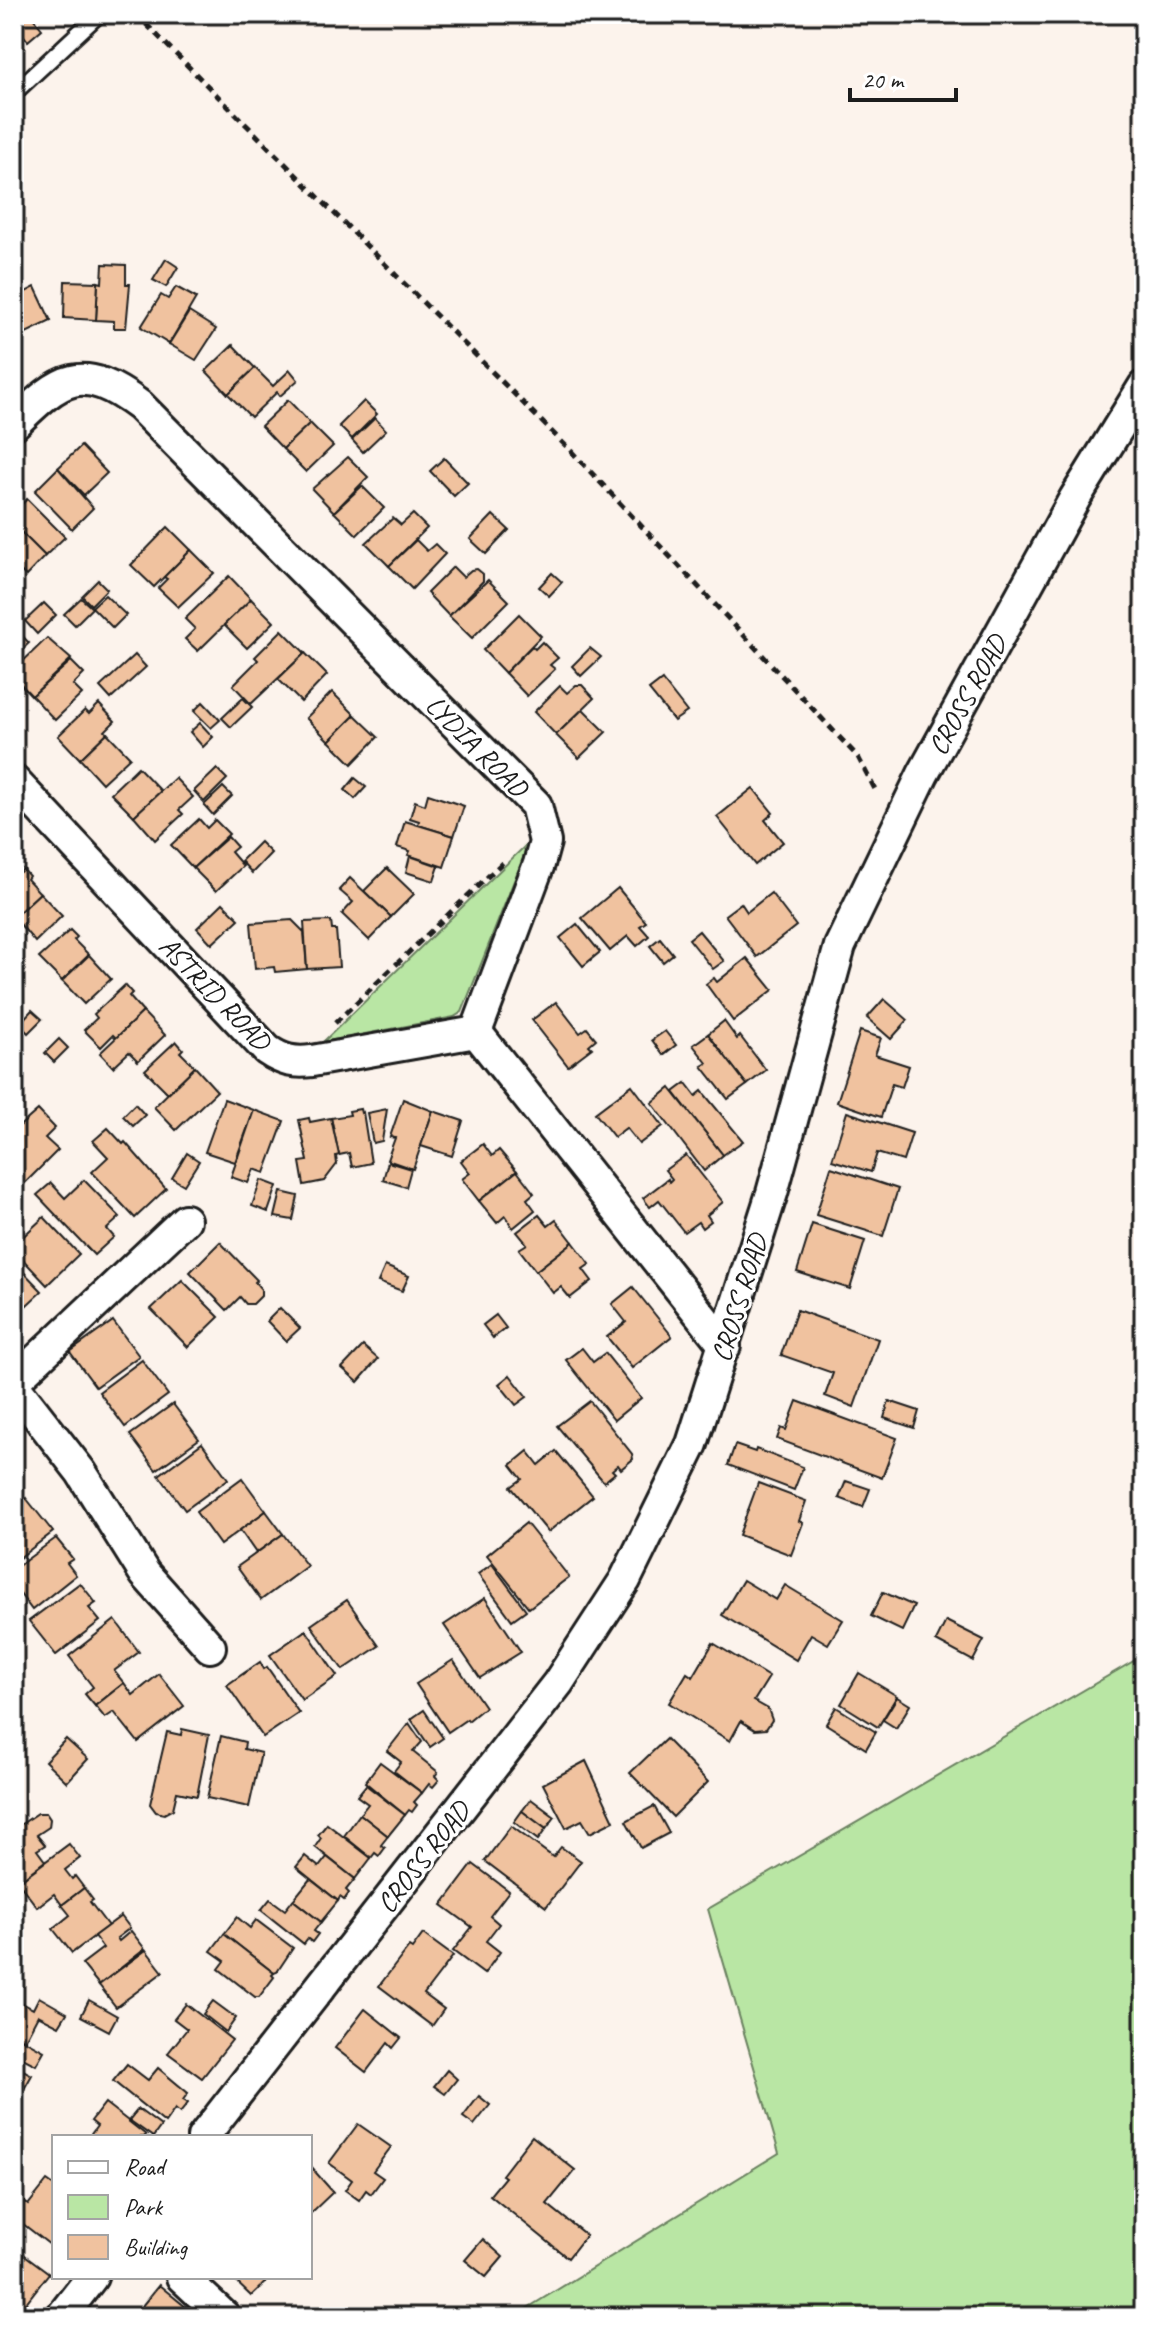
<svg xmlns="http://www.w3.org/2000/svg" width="1158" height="2331" font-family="Caveat,sans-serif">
  <rect width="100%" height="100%" fill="#fcf3ec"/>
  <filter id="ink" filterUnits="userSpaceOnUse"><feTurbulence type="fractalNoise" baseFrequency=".0125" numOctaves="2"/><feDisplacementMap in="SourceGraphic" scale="16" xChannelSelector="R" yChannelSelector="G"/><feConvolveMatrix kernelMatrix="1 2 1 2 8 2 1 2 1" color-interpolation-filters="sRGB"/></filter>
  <g filter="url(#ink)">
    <g fill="#b9e6a4" stroke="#6a8160" stroke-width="2">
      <path d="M526 845 523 858 462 1012 454 1017 323 1042Z"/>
      <path d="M1144 1655V2317H513L779 2153 708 1909Z"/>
    </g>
    <g fill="#f0c29f" stroke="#1c1c1c" stroke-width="2">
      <path d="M20 14H30L42 29 28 41 14 24V19Z"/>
      <path d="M166 259 178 267 166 287 153 280Z"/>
      <path d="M103 264 126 265V284H130L126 328H114V321L96 320 98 282 102 283Z"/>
      <path d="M65 281 98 282 96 320 64 318Z"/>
      <path d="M35 287 51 321 22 335 14 318V298Z"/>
      <path d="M176 287 196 298 169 344 141 327 161 295 168 299Z"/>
      <path d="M189 312 216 329 196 360 169 344Z"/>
      <path d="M233 345 255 368 228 394 206 371Z"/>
      <path d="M255 368 273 386 290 370 298 380 280 396 277 392 251 417 228 394Z"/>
      <path d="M288 400 310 423 283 449 261 426Z"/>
      <path d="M364 401 377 414 352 439 339 426Z"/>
      <path d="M375 418 386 430 363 452 352 440Z"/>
      <path d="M310 423 333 446 306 472 283 449Z"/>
      <path d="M81 446 107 473 84 495 58 468Z"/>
      <path d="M348 457 368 477 334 512 312 489Z"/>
      <path d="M444 458 468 483 454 496 430 471Z"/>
      <path d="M58 468 93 508 72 529 35 491Z"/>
      <path d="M362 486 384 508 357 535 334 512Z"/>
      <path d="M27 499 65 537 45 556 14 525V512Z"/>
      <path d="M413 514 427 528 389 566 366 543 393 518 401 525Z"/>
      <path d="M493 515 509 530 486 554 470 539Z"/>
      <path d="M14 525 45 556 26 576 14 565Z"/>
      <path d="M168 527 191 550 154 587 131 565Z"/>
      <path d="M416 540 427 551 435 544 445 554 412 589 389 566Z"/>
      <path d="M191 550 214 573 178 607 158 588 167 579 164 577Z"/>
      <path d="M453 567 463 577 471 570 477 569 483 574V581L449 616 427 593Z"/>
      <path d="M552 573 562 582 549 596 539 587Z"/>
      <path d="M229 576 251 599 198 651 185 639 195 629 185 619Z"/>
      <path d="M98 580 107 589 91 605 82 596Z"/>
      <path d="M488 580 509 601 472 638 449 616Z"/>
      <path d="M105 595 126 615 113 628 92 607Z"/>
      <path d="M81 598 92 608 75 625 64 614Z"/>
      <path d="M251 599 274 622 247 648 224 625Z"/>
      <path d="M44 603 56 615 37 634 25 621Z"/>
      <path d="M519 614 541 636 505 673 483 650Z"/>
      <path d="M14 627 29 643 17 654 14 651Z"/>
      <path d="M282 630 305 653 251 704 233 685 258 660 255 657Z"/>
      <path d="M47 638 71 659 32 696 14 677V670Z"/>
      <path d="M542 642 558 658 550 665 555 669 527 696 505 673 532 646 535 649Z"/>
      <path d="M590 648 601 657 581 676 572 666Z"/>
      <path d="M305 653 327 675 301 702 278 679Z"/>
      <path d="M135 655 146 667 111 699 100 687Z"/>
      <path d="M71 661 84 674 73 685 82 694 55 720 32 696Z"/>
      <path d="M662 680 687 712 674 721 649 690Z"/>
      <path d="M576 685H582L594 698 556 735 534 712 560 686 567 693Z"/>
      <path d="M332 692 355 715 329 741 306 718Z"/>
      <path d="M243 698 252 707 231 727 222 718Z"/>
      <path d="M203 702 220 720 211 728 194 711Z"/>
      <path d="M99 704 115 721 105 731 107 733 80 759 58 736 85 710 89 714Z"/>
      <path d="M583 709 606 732 579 758 556 735Z"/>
      <path d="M355 715 378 737 352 764 329 741Z"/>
      <path d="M200 723 213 737 203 747 190 732Z"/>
      <path d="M107 733 130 757 102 783 80 759Z"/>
      <path d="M138 767 161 791 134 816 111 793Z"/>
      <path d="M217 769 227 779 204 802 194 791Z"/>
      <path d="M175 778 193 797 179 810 183 814 155 840 134 816Z"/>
      <path d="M355 778 366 787 355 799 345 790Z"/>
      <path d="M223 787 232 796 213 815 204 805Z"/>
      <path d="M753 788 773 813 765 820 783 842 755 865 717 817Z"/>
      <path d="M428 794 464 806 454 836 418 825 419 821 410 818 415 801 425 805Z"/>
      <path d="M199 819 207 828 215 820 229 834 193 868 171 845Z"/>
      <path d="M405 821 454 836 444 867 408 855 410 851 397 847Z"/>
      <path d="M228 837 237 847 231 852 243 866 216 891 193 868Z"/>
      <path d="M260 842 271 853 252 873 241 861Z"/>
      <path d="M410 856 439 866 434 881 406 872Z"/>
      <path d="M387 868 414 894 391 917 364 891Z"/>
      <path d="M18 869 20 872 23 869 29 876 27 879 40 893 14 917V873Z"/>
      <path d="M350 878 391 917 369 940 342 914 353 902 339 890Z"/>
      <path d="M618 888 646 922 640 926 649 936 637 946 628 936 610 951 582 918Z"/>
      <path d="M40 893 62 916 35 942 14 917Z"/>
      <path d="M771 893 796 926 757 957 725 915 741 903 747 912Z"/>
      <path d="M223 903 239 919 212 944 197 928Z"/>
      <path d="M292 920 304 932 307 969 275 972 274 967 255 969 251 923Z"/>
      <path d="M331 921 332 930H336L339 967 307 969 304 922Z"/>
      <path d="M577 924 600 952 583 966 560 938Z"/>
      <path d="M70 930 77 937 74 940 89 955 62 981 39 958Z"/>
      <path d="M699 931 724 961 713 969 689 939Z"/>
      <path d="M660 938 673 954 663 962 650 946Z"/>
      <path d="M89 955 111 979 84 1004 62 981Z"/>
      <path d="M747 958 773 990 733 1021 706 984 714 978 717 982Z"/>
      <path d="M125 985 132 993 129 996 143 1012 116 1038 113 1035 101 1047 84 1030 97 1018 94 1014Z"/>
      <path d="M884 999 908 1020 891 1039 867 1018Z"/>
      <path d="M556 1002 580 1033 587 1028 596 1039 589 1045 592 1048 568 1066 532 1020Z"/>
      <path d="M32 1010 42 1019 28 1033 19 1024Z"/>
      <path d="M143 1012 165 1035 138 1061 129 1052 113 1067 100 1053Z"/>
      <path d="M724 1021 737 1039 740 1036 766 1070 747 1085 708 1034Z"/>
      <path d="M665 1031 676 1045 663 1055 652 1040Z"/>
      <path d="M860 1031 881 1038 875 1055 909 1066 902 1087 892 1084 881 1117 837 1102Z"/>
      <path d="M708 1034 747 1085 728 1099 702 1066 707 1063 693 1045Z"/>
      <path d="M59 1039 68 1048 54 1062 45 1053Z"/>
      <path d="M176 1041 183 1049 180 1052 195 1067 168 1093 145 1070Z"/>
      <path d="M195 1067 217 1091 176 1130 154 1107Z"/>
      <path d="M686 1083 696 1096 702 1091 743 1141 723 1155 674 1092Z"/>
      <path d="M632 1085 663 1126 639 1144 626 1128 614 1137 595 1113Z"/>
      <path d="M670 1088 723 1155 704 1171 652 1103Z"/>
      <path d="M224 1099 254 1110 235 1162 205 1152Z"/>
      <path d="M403 1099 433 1111 413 1169 387 1160 395 1138 390 1137Z"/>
      <path d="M135 1104 145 1115 133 1126 123 1116Z"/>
      <path d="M360 1109 361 1113 363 1112 371 1163 352 1167 349 1153 339 1155 331 1118 350 1115 349 1111Z"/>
      <path d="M387 1109 382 1141 373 1143 367 1113Z"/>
      <path d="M38 1110 55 1128 45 1138 58 1150 22 1186 14 1178V1131Z"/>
      <path d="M254 1110 284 1121 265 1173 254 1169 248 1183 231 1177Z"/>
      <path d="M433 1111 463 1121 452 1156 421 1146Z"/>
      <path d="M847 1112 912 1133 903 1161 877 1153 871 1172 832 1160Z"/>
      <path d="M309 1118 310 1122 331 1118 339 1155 336 1156 337 1164 324 1181 304 1185 300 1162 308 1161 299 1120Z"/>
      <path d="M108 1128 123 1144 125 1142 166 1189 135 1218 92 1172 108 1157 93 1141Z"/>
      <path d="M483 1144 492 1156 499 1150 517 1171 479 1201 462 1179 470 1173 461 1161Z"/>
      <path d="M187 1153 199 1161 184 1185 172 1178Z"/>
      <path d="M686 1155 723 1202 707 1215 711 1221 702 1228 698 1222 684 1232 659 1200 650 1207 643 1198 668 1179 669 1182 672 1179 665 1170Z"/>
      <path d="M388 1162 411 1169 406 1187 383 1180Z"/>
      <path d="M831 1167 898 1189 883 1236 816 1215Z"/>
      <path d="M517 1171 534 1193 527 1199 535 1210 513 1228 505 1216 497 1223 479 1201Z"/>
      <path d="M84 1180 120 1217 107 1229 114 1237 94 1255 37 1195 51 1183 65 1198Z"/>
      <path d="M261 1180 277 1186 268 1212 252 1206Z"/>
      <path d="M281 1192 298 1196 293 1220 275 1217Z"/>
      <path d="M539 1215 548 1226 556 1220 573 1242 536 1271 519 1249 527 1244 517 1232Z"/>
      <path d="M44 1217 79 1254 47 1285 14 1250V1245Z"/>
      <path d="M812 1224 865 1241 850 1289 797 1272Z"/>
      <path d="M220 1242 257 1280 255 1282 261 1289V1296L253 1304H246L240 1297 227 1310 190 1272Z"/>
      <path d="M573 1242 590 1264 583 1269 592 1281 570 1298 561 1287 553 1293 536 1271Z"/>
      <path d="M14 1262 42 1291 14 1317Z"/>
      <path d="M385 1266 409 1276 402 1291 378 1282Z"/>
      <path d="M182 1280 219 1317 188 1347 151 1309Z"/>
      <path d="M633 1287 672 1336 632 1368 607 1337 626 1322 612 1304Z"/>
      <path d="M280 1308 300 1328 286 1341 267 1321Z"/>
      <path d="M797 1310 878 1339 854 1407 825 1396 833 1373 781 1355Z"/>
      <path d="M496 1315 506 1328 493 1338 483 1325Z"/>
      <path d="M113 1321 139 1356 96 1387 70 1352Z"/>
      <path d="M363 1346 378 1359 358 1382 342 1368Z"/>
      <path d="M582 1348 593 1362 605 1353 641 1398 614 1420 566 1360Z"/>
      <path d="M142 1360 168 1395 125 1427 99 1392Z"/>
      <path d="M510 1375 527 1397 516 1405 499 1384Z"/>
      <path d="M590 1401 632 1454 633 1459 621 1469 618 1465 612 1470 615 1473 604 1482 557 1426Z"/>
      <path d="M797 1401 897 1438 882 1478 777 1439 781 1428 786 1430Z"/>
      <path d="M889 1401 919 1411 914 1428 884 1418Z"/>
      <path d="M173 1404 199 1439 156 1470 130 1435Z"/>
      <path d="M202 1443 228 1479 185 1510 159 1475Z"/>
      <path d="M735 1445 755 1452 756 1449 803 1467 794 1490 728 1465Z"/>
      <path d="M528 1451 539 1465 556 1451 593 1496 548 1532 511 1487 522 1479 511 1465Z"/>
      <path d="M242 1478 266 1511 220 1545 196 1512Z"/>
      <path d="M846 1481 870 1489 863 1507 839 1498Z"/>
      <path d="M758 1483 806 1501 799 1521 803 1523 791 1555 739 1535Z"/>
      <path d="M26 1498 53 1532 14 1562V1507Z"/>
      <path d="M266 1511 283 1534 256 1553 240 1530Z"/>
      <path d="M526 1523 569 1577 529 1608 487 1555Z"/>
      <path d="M283 1534 307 1566 261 1600 237 1567Z"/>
      <path d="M56 1538 73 1559 67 1563 76 1575 32 1610 14 1586V1569Z"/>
      <path d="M492 1564 526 1610 512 1620 478 1574Z"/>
      <path d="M743 1580 776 1600 785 1585 843 1620 828 1644 811 1634 796 1660 722 1615Z"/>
      <path d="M80 1583 96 1603 89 1608 100 1621 56 1655 29 1621Z"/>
      <path d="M883 1592 914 1606 902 1631 871 1616Z"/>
      <path d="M485 1598 521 1652 480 1678 444 1625Z"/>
      <path d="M347 1600 379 1646 343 1670 311 1625Z"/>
      <path d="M115 1620 139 1652 114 1671 124 1683 95 1706 85 1694 93 1687 69 1656Z"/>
      <path d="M946 1621 984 1640 973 1661 936 1641Z"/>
      <path d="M306 1630 337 1676 302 1700 270 1655Z"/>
      <path d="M713 1643 769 1677 754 1701 768 1709 772 1720 766 1729 755 1730 741 1721 730 1741 669 1703 687 1673 693 1677Z"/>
      <path d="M453 1660 485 1707 468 1721 467 1719 448 1732 416 1684Z"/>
      <path d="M260 1662 264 1669 267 1667 299 1713 263 1737 227 1685Z"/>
      <path d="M859 1673 897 1696 878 1727 841 1704Z"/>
      <path d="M159 1674 184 1706 138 1742 114 1712 105 1718 95 1706 124 1683 133 1695Z"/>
      <path d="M897 1697 910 1705 896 1728 883 1720Z"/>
      <path d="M836 1707 876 1732 866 1749 826 1724Z"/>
      <path d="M424 1710 443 1738 430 1747 411 1719Z"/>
      <path d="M409 1723 422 1742 413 1752 438 1772 435 1776 439 1780 433 1787 429 1784 422 1793 394 1771 401 1762 387 1751Z"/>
      <path d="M182 1729 209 1735 197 1796 177 1792 173 1809 164 1814 156 1812 150 1804 167 1732 181 1735Z"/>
      <path d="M221 1736 245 1742 244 1749 261 1753 249 1807 207 1798Z"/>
      <path d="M66 1739 88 1759 67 1782 45 1761Z"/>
      <path d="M666 1739 708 1782 673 1817 630 1773Z"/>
      <path d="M586 1761 614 1821 590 1833 582 1820 566 1828 543 1784Z"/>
      <path d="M380 1762 422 1793 414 1802 417 1805 412 1812 409 1810 405 1815 365 1782Z"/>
      <path d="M366 1785 405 1815 388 1836 360 1814 368 1804 357 1796Z"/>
      <path d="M531 1799 555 1817 546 1829 522 1811Z"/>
      <path d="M654 1806 669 1833 641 1848 626 1821Z"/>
      <path d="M522 1811 546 1829 538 1840 514 1822Z"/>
      <path d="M38 1813H46L50 1819 49 1827 37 1835 45 1845 37 1850 45 1861 19 1881 14 1875V1829Z"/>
      <path d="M360 1814 388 1836 381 1845 385 1848 379 1856 375 1853 371 1858 344 1836Z"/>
      <path d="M327 1824 371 1858 355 1879 315 1847 321 1838 318 1835Z"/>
      <path d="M511 1826 553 1857 561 1847 581 1861 546 1907 485 1861Z"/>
      <path d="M69 1844 80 1858 65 1870 72 1879 75 1876 84 1888 62 1905 54 1894 37 1907 18 1882Z"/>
      <path d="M305 1856 319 1867 327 1857 355 1879 346 1890 349 1893 344 1900 340 1897 338 1901 296 1867Z"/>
      <path d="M473 1864 509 1891 490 1916 499 1924 486 1941 500 1952 484 1974 453 1951 472 1927 442 1905Z"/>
      <path d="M310 1879 338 1901 321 1922 293 1900Z"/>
      <path d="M84 1888 93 1900 90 1902 108 1926 72 1953 53 1929 70 1915 62 1905Z"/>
      <path d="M270 1899 285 1910 293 1900 321 1922 314 1931 318 1934 312 1942 308 1939 304 1944 261 1910Z"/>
      <path d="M121 1916 130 1928 117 1938 119 1941 131 1931 145 1949 99 1985 82 1964 103 1948 94 1936Z"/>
      <path d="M237 1917 250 1928 256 1920 293 1948 277 1972 274 1973 224 1934Z"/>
      <path d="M224 1934 274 1973 272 1975 274 1977 259 1997H255L219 1969 225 1961 211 1951Z"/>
      <path d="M423 1934 453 1956 424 1994 444 2009 432 2026 379 1986 409 1947 412 1949Z"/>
      <path d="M146 1950 163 1972 116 2007 99 1985Z"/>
      <path d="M39 1997 67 2013 59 2026 38 2015 25 2040 14 2034V1999L33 2009Z"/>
      <path d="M89 2000 117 2016 109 2031 81 2016Z"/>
      <path d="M213 2001 236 2018 226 2032 203 2014Z"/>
      <path d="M186 2004 232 2040 202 2078 168 2053 187 2029 174 2019Z"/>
      <path d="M365 2009 401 2038 393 2048 388 2043 366 2072 335 2048Z"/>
      <path d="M17 2036 44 2051 36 2065 19 2056 14 2065 32 2075 24 2089 14 2083V2041Z"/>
      <path d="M127 2064 148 2080 158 2068 188 2093 183 2100 188 2103 180 2113 175 2109 165 2123 113 2081Z"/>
      <path d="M447 2070 457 2079 445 2094 434 2086Z"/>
      <path d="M479 2096 490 2105 474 2125 463 2117Z"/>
      <path d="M105 2103 146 2135 144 2137H89L97 2126 91 2121Z"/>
      <path d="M138 2109 161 2126 153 2137 129 2120Z"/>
      <path d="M358 2124 391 2147 373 2171 383 2178 371 2194 366 2190 359 2200 345 2190 352 2180 329 2163Z"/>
      <path d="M532 2136 575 2170 547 2204 586 2235 568 2258 490 2195 505 2177 502 2175Z"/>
      <path d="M310 2166 333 2192 310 2214Z"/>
      <path d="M47 2181 54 2186V2248L14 2217V2205L20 2198 28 2205Z"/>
      <path d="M483 2239 503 2257 486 2277 465 2260Z"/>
      <path d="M14 2247 49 2273 15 2317H14Z"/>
      <path d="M231 2277H271L251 2296Z"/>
      <path d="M159 2285 198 2317H133Z"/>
    </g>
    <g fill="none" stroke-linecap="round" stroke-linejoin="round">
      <g stroke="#1c1c1c" stroke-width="20">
        <path id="lane" d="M14 93 99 14"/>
      </g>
      <g stroke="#1c1c1c" stroke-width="36">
        <g id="street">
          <path d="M14 424C62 377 81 362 140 406L536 805 545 842 539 864 476 1032 725 1346"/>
          <path d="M14 781 267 1050C283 1061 294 1063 312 1061L476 1032"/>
          <path d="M14 1381 185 1220"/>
          <path d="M14 1386 81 1472 145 1574 210 1647"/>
          <path d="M203 2137 558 1683 625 1580 692 1444 772 1193 840 946 923 774 1075 498 1144 386"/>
          <path d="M182 2277 225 2317"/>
          <path d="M61 2317 92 2277"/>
        </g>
      </g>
      <g stroke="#1c1c1c" stroke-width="5" stroke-dasharray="8 6" stroke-linecap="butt">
        <path d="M136 14 571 451 858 757 877 793"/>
        <path d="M335 1023 504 861"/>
      </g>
      <use href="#lane" stroke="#fff" stroke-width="14"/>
      <use href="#street" stroke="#fff" stroke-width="30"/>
    </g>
  </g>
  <g text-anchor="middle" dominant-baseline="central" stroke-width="6" stroke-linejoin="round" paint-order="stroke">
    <g font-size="28" fill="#1c1c1c" stroke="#fff">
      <text transform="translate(967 695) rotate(-61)">CROSS ROAD</text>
      <text transform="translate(477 746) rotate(45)">LYDIA ROAD</text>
      <text transform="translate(215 993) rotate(46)">ASTRID ROAD</text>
      <text transform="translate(739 1298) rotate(-73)">CROSS ROAD</text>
      <text transform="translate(423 1857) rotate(-52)">CROSS ROAD</text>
    </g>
  </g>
  <rect width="1158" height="2331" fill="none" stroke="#fff" stroke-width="48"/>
  <rect x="24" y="24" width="1110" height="2283" fill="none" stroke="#1c1c1c" stroke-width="3" filter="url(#ink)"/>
  <rect x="52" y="2135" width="260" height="144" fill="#ffffff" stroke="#a4a4a4" stroke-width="2"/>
  <rect x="68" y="2161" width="40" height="12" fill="#ffffff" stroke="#a4a4a4" stroke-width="2"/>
  <text x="124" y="2175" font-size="24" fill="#1c1c1c">Road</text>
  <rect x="68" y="2195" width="40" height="24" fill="#b9e6a4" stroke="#a4a4a4" stroke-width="2"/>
  <text x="124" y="2215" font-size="24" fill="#1c1c1c">Park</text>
  <rect x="68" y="2235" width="40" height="24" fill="#f0c29f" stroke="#a4a4a4" stroke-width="2"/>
  <text x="124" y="2255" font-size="24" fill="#1c1c1c">Building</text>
  <path d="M850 88v12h106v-12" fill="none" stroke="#1c1c1c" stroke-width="4"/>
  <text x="862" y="88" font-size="24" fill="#1c1c1c" stroke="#ffffff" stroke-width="6" paint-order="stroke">20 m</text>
</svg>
